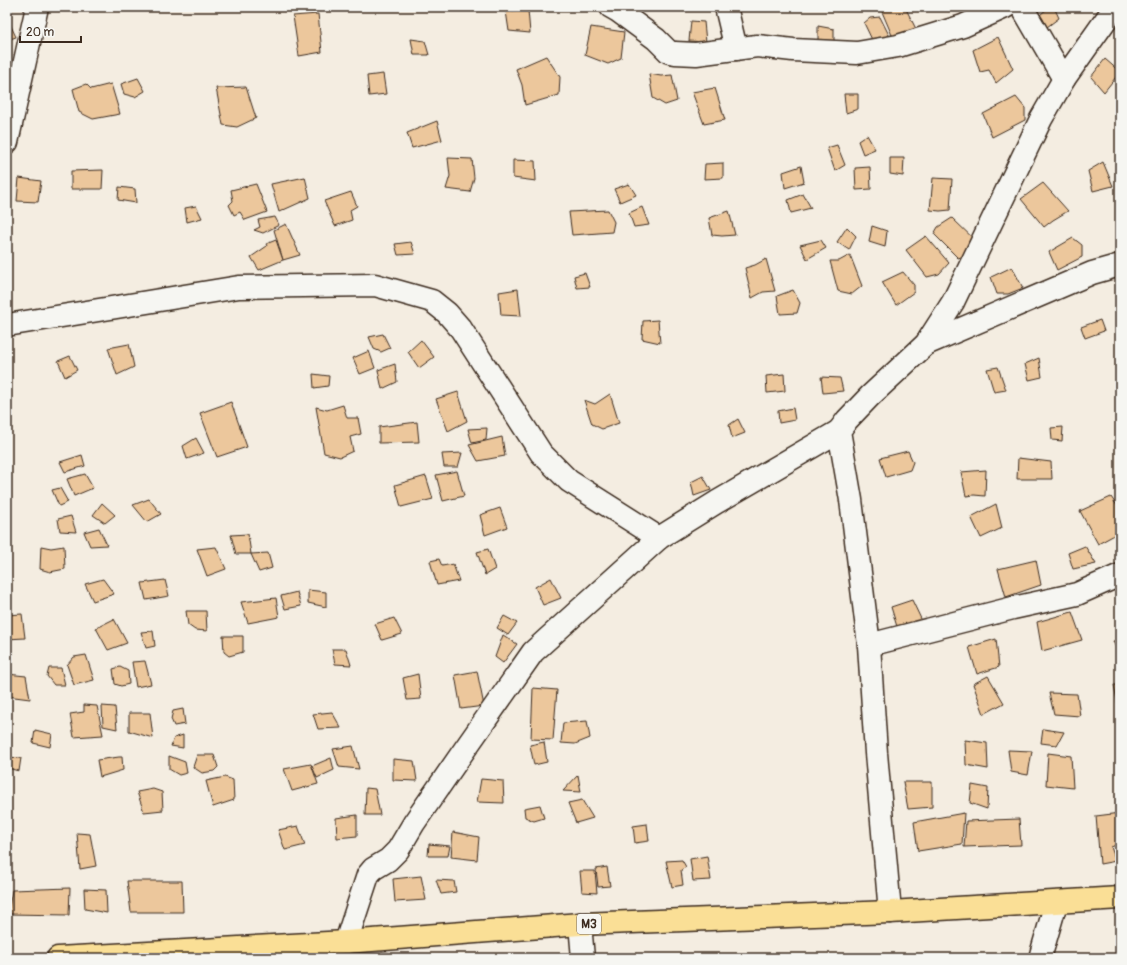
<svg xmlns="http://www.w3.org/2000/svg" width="1127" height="965" font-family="Pangolin,sans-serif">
  <rect width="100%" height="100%" fill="#f4ede1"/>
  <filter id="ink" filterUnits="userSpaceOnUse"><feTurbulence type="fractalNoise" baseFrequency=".025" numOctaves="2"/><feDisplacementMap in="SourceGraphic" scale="8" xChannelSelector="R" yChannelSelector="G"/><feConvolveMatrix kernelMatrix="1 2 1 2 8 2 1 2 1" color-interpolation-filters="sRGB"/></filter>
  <g filter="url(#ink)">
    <g fill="#ecc79c" stroke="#3b2a1e">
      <path d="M116 7H137L128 10 116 9Z"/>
      <path d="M880 7H905L916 29 894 40Z"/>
      <path d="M1049 7H1054L1059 18 1047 27 1040 15Z"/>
      <path d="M528 10 530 33 509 31 506 11Z"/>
      <path d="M318 14 322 52 299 56 293 16Z"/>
      <path d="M880 17 891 39 876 48 864 23 870 18Z"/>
      <path d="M691 21 704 22 706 42 689 41Z"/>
      <path d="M10 24 16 37 7 40V25Z"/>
      <path d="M818 26 834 29V47H818Z"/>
      <path d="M591 27 624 32 621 58 608 64 585 55Z"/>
      <path d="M998 37 1013 69 996 83 989 70 980 72 973 50Z"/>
      <path d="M411 39 425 41 429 55H414Z"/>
      <path d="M546 56 560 77 559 95 525 105 522 85 516 69Z"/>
      <path d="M1105 59 1120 72 1104 92 1091 77Z"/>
      <path d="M383 74 386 94 369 96 367 76Z"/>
      <path d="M649 74 661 76 672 75 677 101 665 105 653 98Z"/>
      <path d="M138 78 145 91 135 97 124 94 121 84Z"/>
      <path d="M86 84 91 89 111 84 120 114 93 119 79 112 73 89Z"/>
      <path d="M246 87 256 118 237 127 223 125 216 88Z"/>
      <path d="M715 88 725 120 704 124 692 92Z"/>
      <path d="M844 94H858V109L846 113Z"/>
      <path d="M1016 97 1025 108V120L992 137 983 114Z"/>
      <path d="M437 121 442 140 412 148 407 133Z"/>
      <path d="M867 135 875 149 863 154 858 141Z"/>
      <path d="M837 145 845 165 835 171 827 148Z"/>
      <path d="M448 158 472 159 474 178 470 192 446 189 450 176Z"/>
      <path d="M890 158H904L903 176 890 174Z"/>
      <path d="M513 160 535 161 536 181 513 178Z"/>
      <path d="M1103 162 1113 186 1093 191 1088 171Z"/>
      <path d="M723 163V178L704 179 705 164Z"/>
      <path d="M801 166 804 182 785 188 783 172Z"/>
      <path d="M870 167 871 189 856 190 855 168Z"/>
      <path d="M103 170 102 189H71V171Z"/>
      <path d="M305 177 310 198 279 212 271 184Z"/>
      <path d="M19 178 41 181 38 202 17 201Z"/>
      <path d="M933 178 952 179 950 210 940 211 930 210Z"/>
      <path d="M1043 183 1068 211 1053 220 1044 227 1021 199Z"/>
      <path d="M256 184 267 212 245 220 240 212 234 215 229 205 233 201 231 190Z"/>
      <path d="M629 184 636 195 620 202 614 189Z"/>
      <path d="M119 187 135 189 136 203 118 200Z"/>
      <path d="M351 192 357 206 350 210 352 220 335 226 324 201Z"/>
      <path d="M803 194 811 208 791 213 788 200Z"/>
      <path d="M196 206 202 218 187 222 185 208Z"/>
      <path d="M642 207 649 225 634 227 629 213Z"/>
      <path d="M608 210 614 222 612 232 572 235 569 212Z"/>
      <path d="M729 211 735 235 722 236 712 235 709 218Z"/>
      <path d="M275 217 279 225 263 233 254 230 260 227 258 220Z"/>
      <path d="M952 218 978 243 967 255 958 258 934 234 938 227Z"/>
      <path d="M286 224 300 255 283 260 274 230Z"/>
      <path d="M872 226 887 231 885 247 869 242Z"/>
      <path d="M847 227 856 236 849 250 837 242Z"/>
      <path d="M926 236 949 263 939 274 927 277 906 250Z"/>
      <path d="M1073 238 1082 245V257L1057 270 1049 252Z"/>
      <path d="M276 240 283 260 259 270 251 257 267 246 266 244Z"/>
      <path d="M821 240 826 248 807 259 800 245Z"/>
      <path d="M411 242 415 254 398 255 395 244Z"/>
      <path d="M850 255 862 286 852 294 838 291 830 261H839Z"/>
      <path d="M766 259 775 291 763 292 752 298 745 268 755 265Z"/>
      <path d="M1012 267 1023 288 1008 294H997L991 277Z"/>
      <path d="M903 272 914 285V292L896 305 882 282Z"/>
      <path d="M585 273 590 287 577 288 574 276Z"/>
      <path d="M518 289 521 316 501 315 499 292Z"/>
      <path d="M793 290 800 303 797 313 780 314 777 296Z"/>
      <path d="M658 320 660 343 642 339 643 321Z"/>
      <path d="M1100 320 1104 331 1085 338 1081 327Z"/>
      <path d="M383 334 390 348 381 352 374 349 369 337Z"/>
      <path d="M421 340 434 357 419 368 408 352Z"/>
      <path d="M129 344 134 367 117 375 108 348Z"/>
      <path d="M369 351 375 368 360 374 353 358Z"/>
      <path d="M70 356 77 370 65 377 58 361Z"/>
      <path d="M1039 358 1042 377 1029 380 1025 364Z"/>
      <path d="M395 364 397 382 382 389 378 370Z"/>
      <path d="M998 367 1006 390 994 392 987 369Z"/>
      <path d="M313 374 329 376 328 386 314 388Z"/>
      <path d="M784 374 785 391 767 393 766 376Z"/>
      <path d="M821 377 840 378 843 391 823 393Z"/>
      <path d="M458 392 467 421 448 431 436 399Z"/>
      <path d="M610 394 619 423 602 429 592 424 584 400 595 404Z"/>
      <path d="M231 402 247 447 217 457 200 413Z"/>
      <path d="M343 405 347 418H358L361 434 350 437 353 451 340 457 324 453 316 407 327 410Z"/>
      <path d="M793 408 795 420 779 423 778 411Z"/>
      <path d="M738 419 745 433 732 438 729 425Z"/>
      <path d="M417 422 419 442 379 443V427Z"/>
      <path d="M1063 427 1062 441 1052 440 1051 428Z"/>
      <path d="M487 428 486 440 472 443 468 429Z"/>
      <path d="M502 437 505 456 478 461 469 445Z"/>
      <path d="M196 438 204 453 187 459 183 446Z"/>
      <path d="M908 451 913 462 910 470 886 477 880 458Z"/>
      <path d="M462 453 458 467H444L442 454Z"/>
      <path d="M82 455 85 466 65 472 60 462Z"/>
      <path d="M1018 458 1051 462 1052 479H1017Z"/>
      <path d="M986 470 985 496 974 495 966 496 961 472Z"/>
      <path d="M457 471 464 496 443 501 436 475Z"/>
      <path d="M85 474 93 488 74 496 67 479Z"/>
      <path d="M426 476 433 499 401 507 395 485Z"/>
      <path d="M703 476 711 490 694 496 691 482Z"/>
      <path d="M60 488 68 502 59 506 52 490Z"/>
      <path d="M1111 497 1120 510V532L1098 544 1080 511Z"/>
      <path d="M149 499 161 514 147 522 133 505Z"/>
      <path d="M102 503 115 515 105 523 93 515Z"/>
      <path d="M996 504 1002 528 981 538 971 517Z"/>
      <path d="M500 508 507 527 485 535 480 515Z"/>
      <path d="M71 516 76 532 60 531 58 519Z"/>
      <path d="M99 528 107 545 90 546 84 532Z"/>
      <path d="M248 534 251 554H236L231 535Z"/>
      <path d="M41 546 51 548 64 546 65 569 50 572 40 569Z"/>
      <path d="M1085 546 1096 564 1073 569 1068 553Z"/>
      <path d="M216 547 226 569 207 576 197 549Z"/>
      <path d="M488 549 495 569 485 575 477 552Z"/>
      <path d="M268 553 272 568 259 572 251 554Z"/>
      <path d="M439 559 442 566 453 564 459 581 437 585 430 561Z"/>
      <path d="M1036 560 1041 585 1006 597 998 569Z"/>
      <path d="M551 578 561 598 543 605 535 587Z"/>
      <path d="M103 579 114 594 93 601 85 584Z"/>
      <path d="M165 580 169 596 146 600 142 583Z"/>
      <path d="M308 590 326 592V607L308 603Z"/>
      <path d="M297 592 301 606 285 609 281 596Z"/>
      <path d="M276 598 279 617 248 623 241 602Z"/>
      <path d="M912 600 922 621 898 630 891 607Z"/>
      <path d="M186 611H206L207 631 195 630 188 625Z"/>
      <path d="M1072 612 1082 640 1042 651 1037 622Z"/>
      <path d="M22 614 25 638 7 639V615Z"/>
      <path d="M504 616 517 623 508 635 497 628Z"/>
      <path d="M394 618 402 634 382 640 375 624Z"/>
      <path d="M114 619 127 643 108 650 96 628Z"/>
      <path d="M153 631 155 646 146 648 141 632Z"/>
      <path d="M503 635 517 644 503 663 495 657Z"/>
      <path d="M223 636H243V652L229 656 224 652Z"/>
      <path d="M996 639 999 667 977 674 969 647Z"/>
      <path d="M1120 640V657L1113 641Z"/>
      <path d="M332 649H346L351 665 335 664Z"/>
      <path d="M86 655 94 680 74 685 67 665 74 657Z"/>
      <path d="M145 661 151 684 136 687 132 662Z"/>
      <path d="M120 667 128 671 129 684 121 686 115 684 113 669Z"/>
      <path d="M49 668H61L65 685H54L47 676Z"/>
      <path d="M477 671 484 706 461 709 455 675Z"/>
      <path d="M7 674 26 676 30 699 7 696Z"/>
      <path d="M418 674 421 699 407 700 403 678Z"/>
      <path d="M988 676 1004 703 984 714 973 684Z"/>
      <path d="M1114 685H1120V717Z"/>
      <path d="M533 688 557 690 553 740 531 739Z"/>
      <path d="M1049 693 1077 694 1080 716 1054 714Z"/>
      <path d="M84 705 97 706 103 735 74 737 70 714 84 712Z"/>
      <path d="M102 706 115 707 117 729 103 726Z"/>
      <path d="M183 709 185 724 174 726 171 719 173 711Z"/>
      <path d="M332 712 341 728 318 729 313 714Z"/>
      <path d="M129 713H150L153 738 129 731Z"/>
      <path d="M587 721 590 738 575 744 561 743 563 723Z"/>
      <path d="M1043 729 1064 732 1057 745 1041 743Z"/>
      <path d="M35 730 52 734 50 747 33 743Z"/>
      <path d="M183 735V748L171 746 174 738Z"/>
      <path d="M965 740 987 743 988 769 966 765Z"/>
      <path d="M544 742 547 762 534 765 530 745Z"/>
      <path d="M353 746 359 769 339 767 333 749Z"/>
      <path d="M1008 750 1032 751 1028 775 1011 772Z"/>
      <path d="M1048 753 1071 756 1073 788 1046 785Z"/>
      <path d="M197 755H214L218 767 214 771 202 773 193 767Z"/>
      <path d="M169 756 185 762 187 773 179 775 169 769Z"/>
      <path d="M7 757 21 758 19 771 11 769Z"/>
      <path d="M119 757H122L123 770 100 777 97 760Z"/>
      <path d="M331 758 334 770 317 778 312 766Z"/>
      <path d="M393 759 414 761 417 781 393 780Z"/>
      <path d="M311 764 318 784 292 791 284 769Z"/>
      <path d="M578 775 581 792 563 791Z"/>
      <path d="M225 777 233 780 234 800 213 807 206 781Z"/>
      <path d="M481 779 503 781 504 803 477 802Z"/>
      <path d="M903 782H932V807L908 809Z"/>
      <path d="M972 785 988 788 987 809 970 803Z"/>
      <path d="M366 788 375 789 380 815H365Z"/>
      <path d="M153 789 162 792 163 810 144 812 137 792Z"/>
      <path d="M582 800 593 818 576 823 568 803Z"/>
      <path d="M540 805 544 818 534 821 525 817 524 808Z"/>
      <path d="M964 813 962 844 918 851 914 822Z"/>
      <path d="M1120 813V860L1119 844 1111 847 1116 861 1100 864 1096 816Z"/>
      <path d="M357 815V836L337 838 336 818Z"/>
      <path d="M1019 819 1021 845 964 847 966 821Z"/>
      <path d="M647 824 649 841 635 843 633 826Z"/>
      <path d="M298 826 305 845 285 850 278 830Z"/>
      <path d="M453 832 479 837 477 860 451 857Z"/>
      <path d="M77 833 90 834 96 866 80 869Z"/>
      <path d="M429 844 450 846 448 856H428Z"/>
      <path d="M707 856 711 880 693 881 690 859Z"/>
      <path d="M682 860 686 867 681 870 683 885 672 887 666 861Z"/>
      <path d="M607 867 610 886 598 887 596 869Z"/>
      <path d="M580 871H595L597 893 582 892Z"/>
      <path d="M421 876 426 900 395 902 393 879Z"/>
      <path d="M436 880 454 881 456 892 441 894Z"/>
      <path d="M127 881H182L183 912H131Z"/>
      <path d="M70 888 69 915 8 914 12 890Z"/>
      <path d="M84 889 106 890 107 913 85 909Z"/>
    </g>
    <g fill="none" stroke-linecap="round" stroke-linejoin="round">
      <g stroke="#3b2a1e" stroke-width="25">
        <g id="minor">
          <path d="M611 7 618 11 656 39 669 52 675 53 696 54 757 46 793 50 857 53 898 46 963 26 1005 7"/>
          <path d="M726 7 736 49"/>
          <path d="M1022 7 1064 79"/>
          <path d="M7 142 37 7"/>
          <path d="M7 325 239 287 375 285 432 301 447 313 461 329 541 453 569 481 659 538"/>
          <path d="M926 344 1092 273 1120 265"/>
          <path d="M869 645 1013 608 1077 594 1120 575"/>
          <path d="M890 912 876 753 869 645 851 500 839 431 847 420 870 396 926 344 953 302 1041 119 1064 79 1115 7"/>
          <path d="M580 924 583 958"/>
          <path d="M346 942 368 875 373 869 388 860 398 850 414 823 465 749 533 652 659 538 717 502 839 431"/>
          <path d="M1040 958 1056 903"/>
        </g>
      </g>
      <g stroke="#3b2a1e" stroke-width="25">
        <path id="major" d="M58 958 346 942 580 924 890 912 1120 898"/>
      </g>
      <use href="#minor" stroke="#f6f6f2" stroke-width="22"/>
      <use href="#major" stroke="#fadf96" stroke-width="22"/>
    </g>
  </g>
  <g text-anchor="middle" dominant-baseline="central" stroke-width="3" stroke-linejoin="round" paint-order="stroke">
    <rect fill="#f6f6f2" stroke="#73675e" stroke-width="1" x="577" y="914" width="24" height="20" rx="3"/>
    <g font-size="12" font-weight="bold" fill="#3b2a1e">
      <text x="589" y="924">M3</text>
    </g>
  </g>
  <rect width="1127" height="965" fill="none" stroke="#f6f6f2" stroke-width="24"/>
  <rect x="12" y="12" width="1103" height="941" fill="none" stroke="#3b2a1e" stroke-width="1.5" filter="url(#ink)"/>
  <path d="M20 36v6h61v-6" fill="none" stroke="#3b2a1e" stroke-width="2"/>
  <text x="26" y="36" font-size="12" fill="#3b2a1e" stroke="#f6f6f2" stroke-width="3" paint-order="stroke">20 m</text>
</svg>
